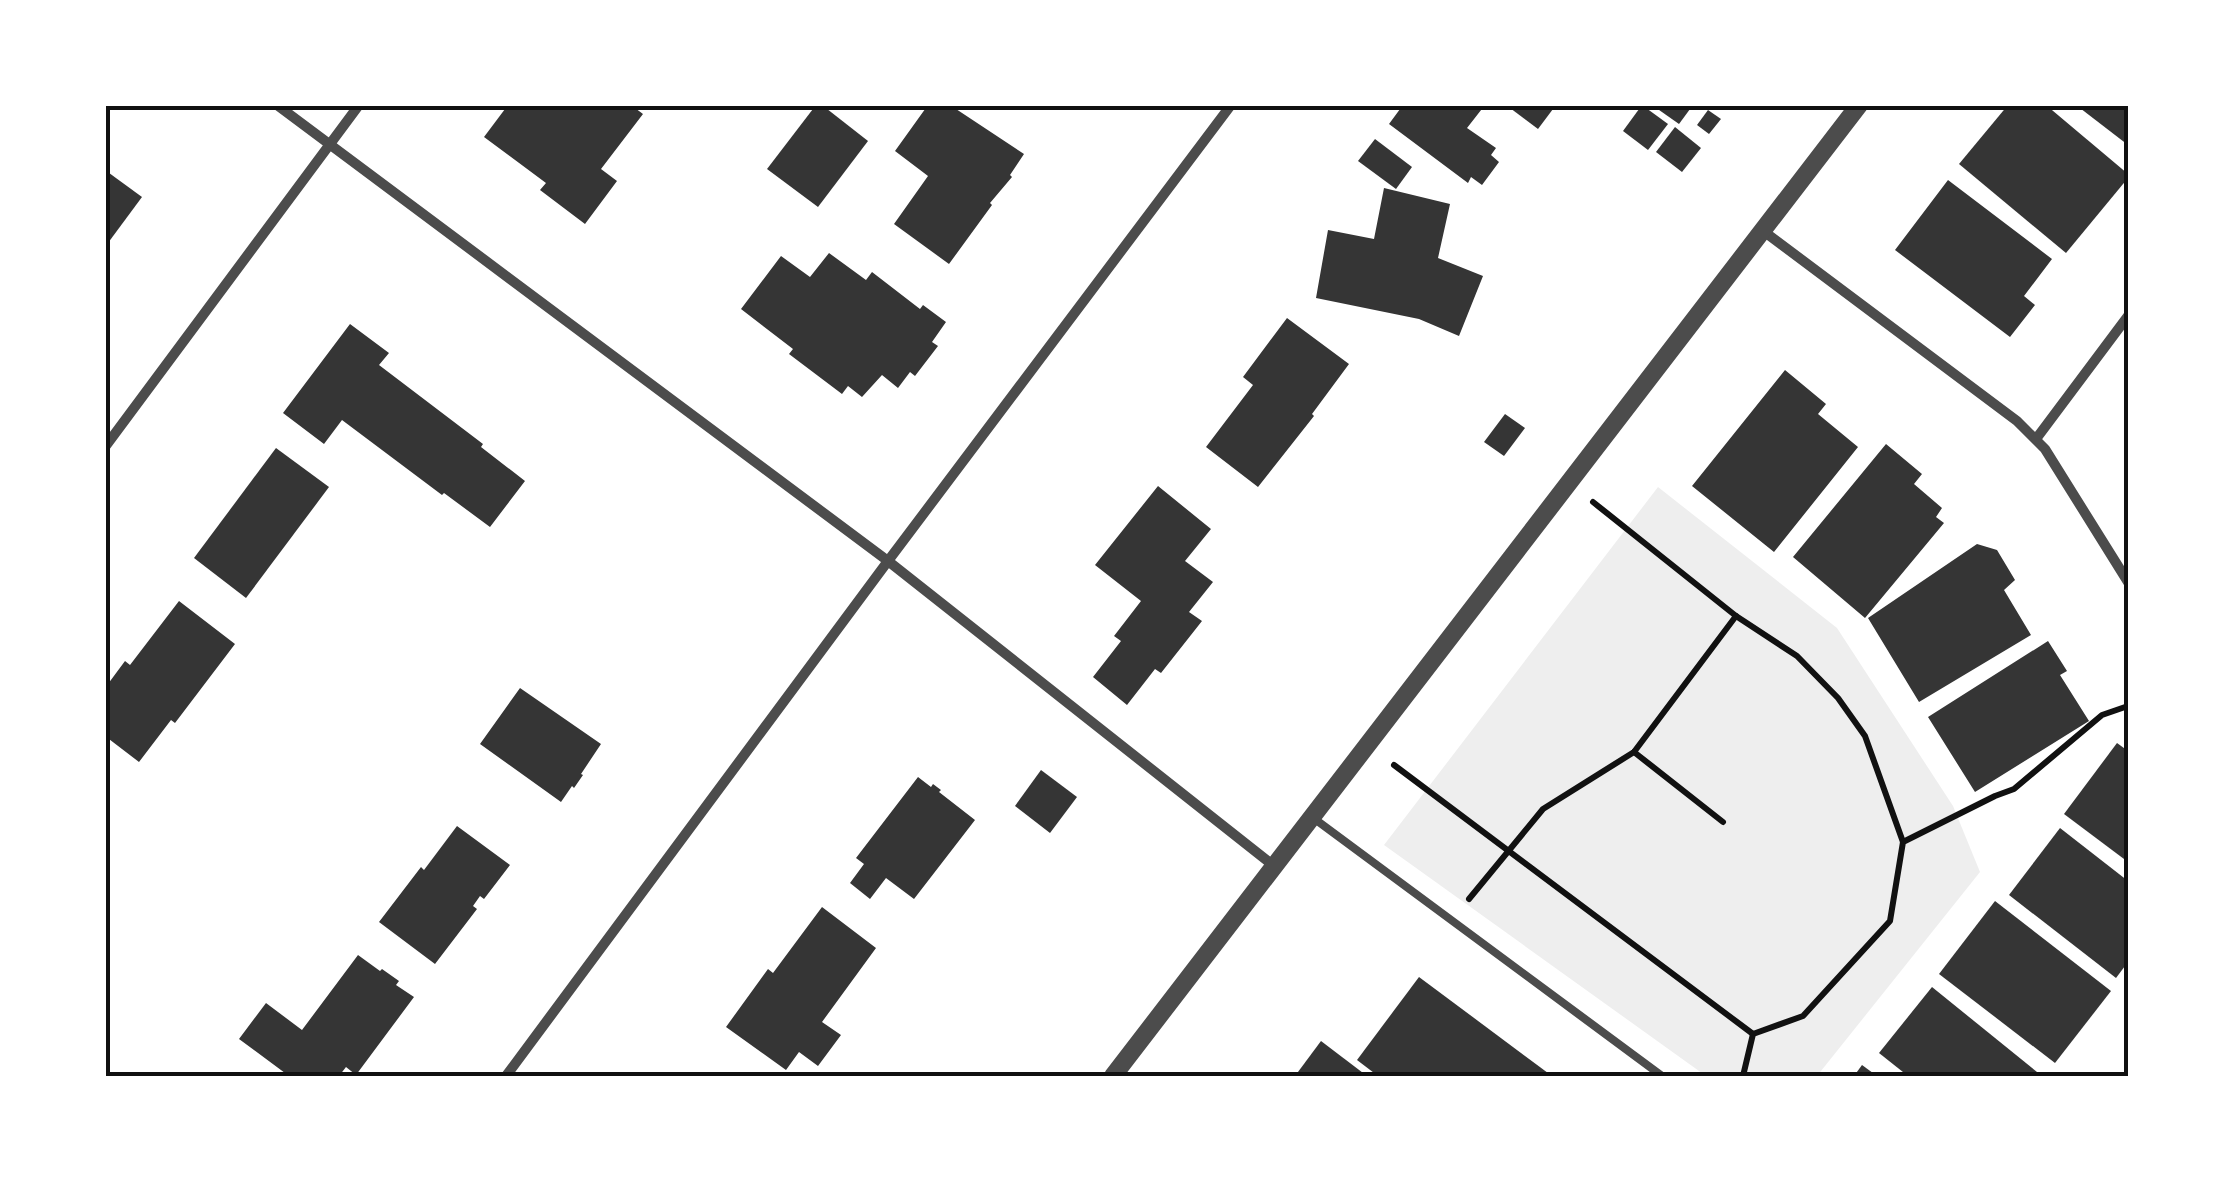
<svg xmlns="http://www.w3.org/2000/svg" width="2233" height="1181" font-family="'Open Sans',sans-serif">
  <rect width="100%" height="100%" fill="#fff"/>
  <path fill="#eee" d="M1658 487 1837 628 1953 806 1980 872 1817 1076H1706L1384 845Z"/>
  <g fill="#353535">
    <path d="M508 105H631L643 114 601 169 617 181 585 224 540 190 546 183 484 137Z"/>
    <path d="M816 105H822L868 141 818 207 767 169Z"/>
    <path d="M928 105H959L956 109 1024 154 1010 175 1012 177 990 203 992 205 949 264 894 224 928 176 895 151Z"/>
    <path d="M1403 105H1485L1467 128 1496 148 1491 155 1499 162 1482 185 1471 177 1468 183 1389 124Z"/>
    <path d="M1506 105H1556L1538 129Z"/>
    <path d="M1642 105 1668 124 1648 150 1623 131Z"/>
    <path d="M1652 105H1693L1679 124Z"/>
    <path d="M2008 105H2046L2128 174V178L2066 253 1959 164Z"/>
    <path d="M2076 105H2128V145Z"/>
    <path d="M1708 110 1721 119 1709 134 1697 125Z"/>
    <path d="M1675 127 1701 148 1682 172 1656 152Z"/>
    <path d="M1375 139 1412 167 1396 189 1358 161Z"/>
    <path d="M105 170 142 197 105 247Z"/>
    <path d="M1948 180 2052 259 2024 296 2035 305 2010 337 1895 250Z"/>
    <path d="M1384 188 1450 204 1438 258 1483 276 1459 336 1419 319 1316 298 1328 230 1374 239Z"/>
    <path d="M829 253 866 280 872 272 920 309 923 305 946 322 932 342 938 346 915 376 910 372 898 388 882 375 862 397 848 386 842 394 789 354 793 349 741 309 781 256 810 277Z"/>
    <path d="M1287 318 1349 364 1312 414 1314 416 1258 487 1206 447 1253 385 1243 377Z"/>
    <path d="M350 324 389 353 379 365 483 444 481 447 525 481 490 527 444 493 442 495 342 420 324 444 283 413Z"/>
    <path d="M1785 370 1826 404 1818 414 1858 447 1774 552 1692 486Z"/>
    <path d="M1505 414 1525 428 1504 456 1484 442Z"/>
    <path d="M1886 444 1922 474 1914 484 1942 508 1936 517 1944 523 1865 618 1793 557Z"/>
    <path d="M276 448 329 487 246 598 194 558Z"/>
    <path d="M1158 486 1211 529 1185 561 1213 582 1189 612 1202 621 1161 673 1155 669 1127 705 1093 677 1121 641 1114 636 1141 601 1095 565Z"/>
    <path d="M1977 544 1997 550 2015 580 2004 590 2031 635 1919 702 1868 618Z"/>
    <path d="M179 601 235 644 175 723 171 720 139 762 105 736V688L125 661 130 665Z"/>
    <path d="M2048 641 2067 671 2060 675 2089 721 1975 792 1928 717Z"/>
    <path d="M520 688 601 744 581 774 583 775 574 788 572 786 561 802 480 744Z"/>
    <path d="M2117 743 2128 751V862L2064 814Z"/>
    <path d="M1041 770 1077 797 1050 833 1015 806Z"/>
    <path d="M918 777 931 787 933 784 941 790 939 792 975 820 914 899 886 878 870 899 850 883 864 864 856 858Z"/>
    <path d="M457 826 510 865 484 899 480 896 473 906 477 909 435 964 379 922 421 867 424 870Z"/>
    <path d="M2060 828 2128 881V962L2116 978 2009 895Z"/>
    <path d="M1995 901 2111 991 2055 1063 1939 974Z"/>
    <path d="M822 907 876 948 822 1022 841 1035 818 1066 799 1052 786 1070 726 1027 768 969 773 973Z"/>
    <path d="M358 955 380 971 382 969 399 981 396 985 414 997 356 1075 346 1067 339 1076H289L239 1039 266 1003 302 1030Z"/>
    <path d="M1419 977 1552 1076H1378L1357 1060Z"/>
    <path d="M1932 987 2042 1076H1908L1879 1053Z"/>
    <path d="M1321 1041 1367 1076H1295Z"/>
    <path d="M1862 1065 1877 1076H1854Z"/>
  </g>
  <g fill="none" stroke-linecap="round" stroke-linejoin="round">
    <g stroke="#111" stroke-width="6">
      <path d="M1593 502 1736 616 1797 656 1838 698 1865 736 1903 842"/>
      <path d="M1634 752 1723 822"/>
      <path d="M1394 765 1753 1034"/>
      <path d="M1469 899 1543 809 1634 752 1736 616"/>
      <path d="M1743 1076 1753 1034 1803 1016 1890 921 1903 842 1995 796 2014 789 2102 715 2128 706"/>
    </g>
    <path stroke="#4c4c4c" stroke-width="8" d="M1312 817 1662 1076"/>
    <g stroke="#4c4c4c" stroke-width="10">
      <path d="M277 105 888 561 1274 866"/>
      <path d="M1762 230 2017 421 2045 449 2128 582"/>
      <path d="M2036 439 2128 316"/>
      <path d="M105 447 359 105"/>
      <path d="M506 1076 888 561 1231 105"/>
    </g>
    <path stroke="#4c4c4c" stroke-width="18" d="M1113 1076 1859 105"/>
  </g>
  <rect width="2233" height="1181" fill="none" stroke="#ffffff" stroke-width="215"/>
  <rect x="108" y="108" width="2018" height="966" fill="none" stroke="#111" stroke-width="4"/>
</svg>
